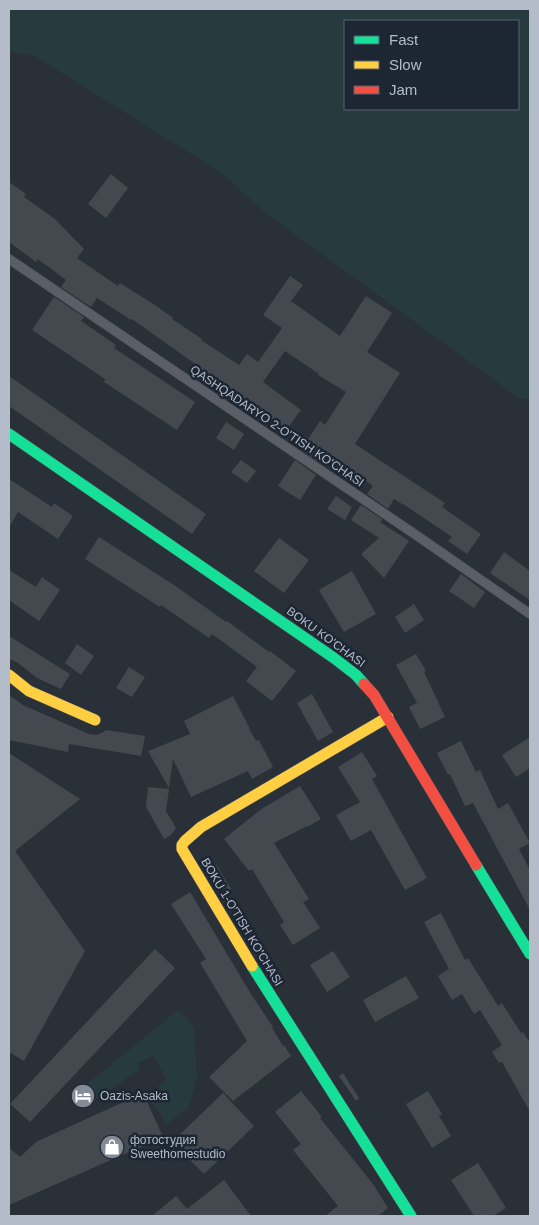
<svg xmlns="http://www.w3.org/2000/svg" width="539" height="1225" font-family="Arial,sans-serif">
  <rect width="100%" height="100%" fill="#2a3038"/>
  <g fill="#273a3e" fill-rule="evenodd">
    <path d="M9 9H528L530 12V400L519 398 267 214 220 172 33 55 9 52ZM345 21H518V109H345Z"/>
    <path d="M178 1010 194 1027 197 1077 189 1107 167 1124 148 1097 166 1079 154 1056 137 1063 140 1069 88 1105 75 1094Z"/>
  </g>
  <g fill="#444950">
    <path d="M111 174 128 188 106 218 88 204Z"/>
    <path d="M9 182 26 194 24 197 55 219 84 249 77 258 118 286 120 283 158 307 173 318 172 319 202 339 201 340 239 365 247 354 258 362 282 328 263 315 290 276 303 285 291 301 340 336 366 296 392 313 367 352 400 373 355 444 445 503 442 507 481 534 467 554 448 541 452 537 403 504H402L394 499 388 509 367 494 373 486 340 463 339 466 327 458 322 464 301 450 320 421 325 425 346 392 318 375 319 374 285 351 263 382 301 410 287 429 197 368 198 366 132 319 131 320 97 298 91 307 61 287 66 280 38 259 36 262 9 242Z"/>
    <path d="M54 297 84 317 81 321 116 345 114 348 195 402 177 430 104 382 105 379 32 330Z"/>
    <path d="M9 376 206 514 192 534 9 406Z"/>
    <path d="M226 422 244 434 234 450 216 438Z"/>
    <path d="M241 460 256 471 247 483 231 472Z"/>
    <path d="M295 460 316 475 300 500 278 486Z"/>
    <path d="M9 479 52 507 54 503 73 516 58 539 18 512 9 528Z"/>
    <path d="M336 496 352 507 345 520 327 509Z"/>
    <path d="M361 505 382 519 380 522 409 541 384 578 361 554 379 538 351 520Z"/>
    <path d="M99 537 174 585 226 622 227 621 269 652 270 651 296 671 272 701 246 681 257 667 212 634 209 638 161 605 160 607 85 559Z"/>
    <path d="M279 538 309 560 284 593 254 571Z"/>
    <path d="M504 552 530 571V600L490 573Z"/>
    <path d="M9 570 36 587 42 577 60 590 39 621 9 600Z"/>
    <path d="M352 571 376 614 344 632 319 590Z"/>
    <path d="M461 574 485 592 474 608 449 591Z"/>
    <path d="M414 604 424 620 405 633 395 617Z"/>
    <path d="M9 636 70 674 61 689 37 678 18 663 12 660H9Z"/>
    <path d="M77 644 94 656 81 675 65 663Z"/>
    <path d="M416 654 426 671 424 672 445 717 420 729 409 707 417 703 396 665Z"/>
    <path d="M129 667 145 677 132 697 116 688Z"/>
    <path d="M312 694 333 732 318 741 297 703Z"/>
    <path d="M9 695 23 705 89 734 97 735 103 732 106 730 145 736 141 756 69 744 68 752 9 740Z"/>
    <path d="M233 696 250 729 248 731 250 730 256 741 259 740 273 767 252 779 248 771 191 797 173 759 169 788 148 751 190 734 184 721Z"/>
    <path d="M530 737V768L516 777 502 755Z"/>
    <path d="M461 741 476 772 480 770 498 809 508 803 530 843 519 849 530 870V910L473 803 465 806 450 774 448 775 437 753Z"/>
    <path d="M362 752 377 776 372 779 427 878 405 890 371 830 351 841 336 815 360 802 338 767Z"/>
    <path d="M9 753 80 799 15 851 85 951 24 1061 9 1052Z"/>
    <path d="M300 786 321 819 307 827V826L274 843 309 899 303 902 320 928 293 945 280 925 284 922 252 869 249 871 224 839 260 810Z"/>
    <path d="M148 787 169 789 166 811 176 828 171 835 164 839 146 807Z"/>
    <path d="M216 864 231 889 226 893 211 868Z"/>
    <path d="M190 892 251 994 273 1027 272 1028 283 1046 284 1045 291 1056 233 1101 209 1077 247 1041 200 963 206 959 171 904Z"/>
    <path d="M441 913 465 960 468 958 498 1006 502 1003 521 1033 523 1032 530 1043V1112L502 1062 499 1063 492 1052 502 1045 480 1010 474 1014 462 994 452 1000 438 976 449 969 424 922Z"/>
    <path d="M155 949 175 968 30 1122 10 1104Z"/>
    <path d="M333 951 350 977 327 992 310 965Z"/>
    <path d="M406 976 419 998 375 1022 363 1000Z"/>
    <path d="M343 1073 359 1098 356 1101 339 1076Z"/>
    <path d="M301 1091 322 1117 320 1118 373 1184 388 1208 378 1216H325L338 1206 293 1150 301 1144 275 1112Z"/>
    <path d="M428 1091 442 1114 439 1116 451 1136 432 1148 406 1104Z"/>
    <path d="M143 1093 163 1137 9 1205V1148L20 1157 36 1142Z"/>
    <path d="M223 1093 254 1126 204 1174 172 1142Z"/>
    <path d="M478 1163 506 1208 493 1216H474L451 1180Z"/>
    <path d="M224 1180 251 1216H152L176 1196 187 1209Z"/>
  </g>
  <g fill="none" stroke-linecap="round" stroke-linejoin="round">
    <g stroke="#484c53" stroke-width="10">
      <path id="lane" d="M9 259 416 535 530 614"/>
    </g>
    <g stroke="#484c53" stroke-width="12">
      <g id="fast">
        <path d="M9 434 334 658 356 675 364 684"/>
        <path d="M476 865 530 954"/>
        <path d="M252 966 411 1216"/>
      </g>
    </g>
    <g stroke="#484c53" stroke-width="12">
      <g id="slow">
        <path d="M9 675 29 691 95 720"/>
        <path d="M252 966 182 849V845L185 841 201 827 388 717"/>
      </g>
    </g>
    <g stroke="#484c53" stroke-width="12">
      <path id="jam" d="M364 684 374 695 476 865"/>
    </g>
    <use href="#lane" stroke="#5a5e66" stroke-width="9"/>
    <use href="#fast" stroke="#16e098" stroke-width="11"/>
    <use href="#slow" stroke="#ffcf43" stroke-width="11"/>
    <use href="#jam" stroke="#f24e42" stroke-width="11"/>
  </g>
  <defs>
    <g id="hotel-disc" transform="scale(1.25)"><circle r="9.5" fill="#848b96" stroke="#1d2633"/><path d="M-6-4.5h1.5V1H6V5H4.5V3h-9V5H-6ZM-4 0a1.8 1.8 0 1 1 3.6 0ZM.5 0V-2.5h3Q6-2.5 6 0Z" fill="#fff"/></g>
    <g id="shop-disc" transform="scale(1.25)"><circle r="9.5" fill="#848b96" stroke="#1d2633"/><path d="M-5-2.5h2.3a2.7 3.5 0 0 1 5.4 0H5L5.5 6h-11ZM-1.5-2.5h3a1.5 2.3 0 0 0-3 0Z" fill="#fff"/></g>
  </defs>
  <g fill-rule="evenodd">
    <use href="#hotel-disc" x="83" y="1096"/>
    <use href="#shop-disc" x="112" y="1147"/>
  </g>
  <g text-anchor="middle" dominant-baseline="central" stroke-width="5" stroke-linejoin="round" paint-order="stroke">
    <g font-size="12" fill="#b4bcc9" stroke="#1d2633">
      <text transform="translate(277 426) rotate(34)">QASHQADARYO 2-O'TISH KO'CHASI</text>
      <text transform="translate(326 637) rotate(36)">BOKU KO'CHASI</text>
      <text transform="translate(242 922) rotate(59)">BOKU 1-O'TISH KO'CHASI</text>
    </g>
    <g font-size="12" fill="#b4bcc9" stroke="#1d2633" text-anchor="start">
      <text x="100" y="1096">Oazis-Asaka</text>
      <text x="130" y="1140">фотостудия<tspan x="130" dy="14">Sweethomestudio</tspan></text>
    </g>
  </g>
  <rect width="539" height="1225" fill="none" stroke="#b4bcc9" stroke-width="20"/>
  <rect x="344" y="20" width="175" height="90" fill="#1d2633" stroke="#59626f"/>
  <rect x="354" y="36" width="25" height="8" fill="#16e098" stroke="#59626f"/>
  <text x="389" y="45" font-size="15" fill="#b4bcc9">Fast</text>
  <rect x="354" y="61" width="25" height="8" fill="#ffcf43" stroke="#59626f"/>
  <text x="389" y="70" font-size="15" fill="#b4bcc9">Slow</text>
  <rect x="354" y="86" width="25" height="8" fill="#f24e42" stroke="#59626f"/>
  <text x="389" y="95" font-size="15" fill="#b4bcc9">Jam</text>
</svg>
